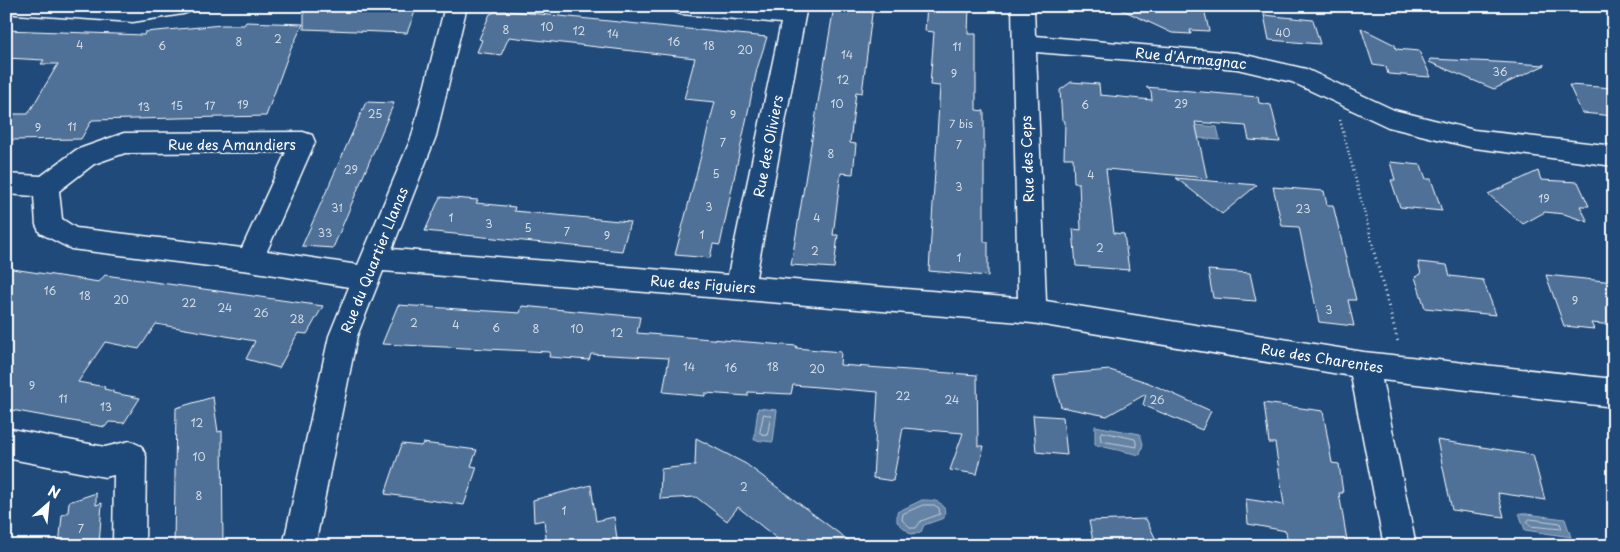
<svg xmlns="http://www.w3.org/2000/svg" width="1620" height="552" font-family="'Playpen Sans',sans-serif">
  <rect width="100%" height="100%" fill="#1f4a7a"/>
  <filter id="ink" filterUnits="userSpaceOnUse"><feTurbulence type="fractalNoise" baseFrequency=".02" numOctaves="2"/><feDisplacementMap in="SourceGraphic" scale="10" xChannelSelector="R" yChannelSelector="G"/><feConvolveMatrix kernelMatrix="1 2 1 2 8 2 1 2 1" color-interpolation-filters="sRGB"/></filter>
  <g filter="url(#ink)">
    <g fill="#6583a4" stroke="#a3b5c8">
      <path d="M1186 124 1217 127 1220 140 1188 137Z"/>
      <path d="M758 408 777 410 773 442 754 440Z"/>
      <path d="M1095 426 1140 434 1143 444 1140 455 1095 445Z"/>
      <path d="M922 500C935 500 948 501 944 518L924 525 921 532 911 534 897 522V512Z"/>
      <path d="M1519 513 1565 519 1571 537 1525 530Z"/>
    </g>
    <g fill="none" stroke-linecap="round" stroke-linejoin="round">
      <g stroke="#c1cddb" stroke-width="1">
        <path d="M764 414 771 416 767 436 760 433Z"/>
        <path d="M1103 432 1135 439 1137 447 1101 441 1100 434Z"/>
        <path d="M923 505H934L939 508 940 514 921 521 916 528H911L902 520 903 514Z"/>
        <path d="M1530 519 1560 523 1562 529 1530 526 1527 522Z"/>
      </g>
    </g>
    <g fill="#507197" stroke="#fff">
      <path d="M834 6H873L862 93 856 92 850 143 856 144 853 174 841 173 833 235H838L834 268 791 265Z"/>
      <path d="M927 6H969L968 34H976V110L984 111V242H988V276L929 271 940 86 930 85 934 32 925 31Z"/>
      <path d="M1114 6 1204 8 1209 31 1190 30 1191 34 1172 33Z"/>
      <path d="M304 9H416L407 33 304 29Z"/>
      <path d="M500 10 767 37 757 69 720 245 713 244 710 258 675 255 715 102 684 99 695 58 509 37 501 55 477 52 482 40 479 39 490 14Z"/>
      <path d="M1264 15 1313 20 1320 44 1269 40Z"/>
      <path d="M246 22 303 24 289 53 266 116 92 120 81 139 6 140V114H28L58 64H41L44 60 6 58V30L144 35 145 32 222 25H244Z"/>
      <path d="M1361 28 1395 45 1396 49 1419 51 1431 77 1388 74 1386 67 1373 65Z"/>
      <path d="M1430 59 1496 62 1545 65 1494 89 1429 62Z"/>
      <path d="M1071 82 1099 84 1100 95 1152 100 1151 91 1146 87 1258 97 1259 103 1271 105 1280 142 1249 140 1246 126 1195 122 1207 178 1106 169 1114 233 1124 234 1129 270 1076 266 1073 229 1081 230 1079 183H1074L1073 158H1064L1065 121 1062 120 1060 90Z"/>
      <path d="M1569 85 1614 88V116L1582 113Z"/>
      <path d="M366 102 394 103 333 248 302 246Z"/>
      <path d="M1390 162 1421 165 1426 179H1431L1442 211 1400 207 1391 180H1395Z"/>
      <path d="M1538 171 1541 180 1578 182 1589 206H1580L1588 222 1564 214 1545 212 1523 224 1488 194Z"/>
      <path d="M1176 178 1257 185 1222 214Z"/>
      <path d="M1273 187 1324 191 1327 205H1333L1356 300H1348L1354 326 1319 322 1299 227 1282 226Z"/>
      <path d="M440 197 478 200 476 203 515 207 514 211 630 222 622 251 425 231Z"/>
      <path d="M1418 262 1447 265 1450 276 1483 280 1496 315 1425 308 1415 277 1421 274Z"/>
      <path d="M6 268 99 282 105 275 323 306 307 334 298 333 279 368 246 359 255 341 156 324 139 349 105 342 78 382 105 387 104 389 113 391V393L140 398 124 423 109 422 105 427 6 409Z"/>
      <path d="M1208 270 1250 273 1256 301 1213 298Z"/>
      <path d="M1546 275 1614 282V325L1591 323 1594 329 1564 326Z"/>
      <path d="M398 305 520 313 522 306 640 317 637 333 797 346 796 348 841 352 840 365 977 375 978 446H984L977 474 950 470 963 433 903 428 893 481 873 478 878 392 793 385 791 394 748 392V396L705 393V396L663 392 669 358 591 354 589 360 549 357 550 352 382 344Z"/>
      <path d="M1110 370 1149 383 1211 411 1202 430 1143 405 1146 394 1107 416 1061 407 1053 375Z"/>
      <path d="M213 397 218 432 222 431 223 546H174L176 408Z"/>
      <path d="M1264 403 1323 411 1332 463 1339 464 1343 493H1339L1348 546H1288L1286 531 1248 524 1246 499 1284 505 1275 443H1269Z"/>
      <path d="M1033 415 1063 417 1067 455 1036 452Z"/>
      <path d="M696 438 746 464 856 546H786L738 507 727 521 696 497 660 499 661 469 695 465Z"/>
      <path d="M1437 440 1533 455 1545 500 1498 493 1504 517 1452 510Z"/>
      <path d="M423 443 477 450 471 466 477 467 464 505 385 494 402 444 421 446Z"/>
      <path d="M591 485 596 521 614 517 618 546H547L544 520 534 522 533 500Z"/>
      <path d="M96 493V505L102 503 99 546H59L62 515 68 512 69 502Z"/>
      <path d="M1146 519 1159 546H1094L1089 521Z"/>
    </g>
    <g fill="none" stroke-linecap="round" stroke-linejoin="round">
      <g stroke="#fff" stroke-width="3">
        <g id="street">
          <path d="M6 6H194L191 11 183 14 133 22 15 14 7 11Z"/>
          <path d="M445 6H467L436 136 392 249 728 275 781 23 681 14 673 11 670 6 784 8 785 6H807L756 277 1018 298 1012 6H1034L1035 36 1237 53 1306 69 1394 110 1474 130 1614 146V166L1474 148 1388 127 1292 82 1237 69 1036 52 1046 301 1364 352 1614 379V407L1382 380 1416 546H1384L1351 376 1032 323 383 271 357 336 315 546H283L329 336 349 287 250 271 71 249 40 233 36 225 34 196 6 194V174L41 176 76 150 124 133 303 132 312 135 315 142 267 251 358 265 412 136ZM286 152 242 248 76 228 62 219 59 191 94 164 125 153Z"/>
          <path d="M6 428 105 447 130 441 141 446 146 456 145 546H113L114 475 105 477 6 458Z"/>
        </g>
      </g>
      <path stroke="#fff" stroke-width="2.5" stroke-dasharray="1 3" stroke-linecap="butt" d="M1340 120 1374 249"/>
      <path stroke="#fff" stroke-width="3" stroke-dasharray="1 4" stroke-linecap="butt" d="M1373 248 1398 342"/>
      <use href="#street" fill="#1f4a7a" fill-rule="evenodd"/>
    </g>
  </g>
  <g text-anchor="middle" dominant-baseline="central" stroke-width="5" stroke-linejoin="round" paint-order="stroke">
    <g font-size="11" fill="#d3dce5">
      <text x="547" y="26">10</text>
      <text x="506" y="29">8</text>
      <text x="579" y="30">12</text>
      <text x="1283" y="32">40</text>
      <text x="613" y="33">14</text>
      <text x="278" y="38">2</text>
      <text x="239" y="41">8</text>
      <text x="674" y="41">16</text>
      <text x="80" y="44">4</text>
      <text x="162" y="45">6</text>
      <text x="709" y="45">18</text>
      <text x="957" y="46">11</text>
      <text x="745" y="49">20</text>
      <text x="847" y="54">14</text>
      <text x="1500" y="71">36</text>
      <text x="954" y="73">9</text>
      <text x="843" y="79">12</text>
      <text x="837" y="103">10</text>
      <text x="1181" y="103">29</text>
      <text x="243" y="104">19</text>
      <text x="1085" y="104">6</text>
      <text x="177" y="105">15</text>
      <text x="210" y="105">17</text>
      <text x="144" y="106">13</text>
      <text x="375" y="113">25</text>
      <text x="733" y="114">9</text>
      <text x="961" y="123">7 bis</text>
      <text x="72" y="126">11</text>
      <text x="38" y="127">9</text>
      <text x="723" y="142">7</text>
      <text x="959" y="144">7</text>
      <text x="831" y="153">8</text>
      <text x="351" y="169">29</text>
      <text x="716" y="173">5</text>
      <text x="1091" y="174">4</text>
      <text x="959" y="186">3</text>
      <text x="1544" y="198">19</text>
      <text x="709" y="206">3</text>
      <text x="337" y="207">31</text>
      <text x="1303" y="208">23</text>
      <text x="451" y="217">1</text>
      <text x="817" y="217">4</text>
      <text x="489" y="223">3</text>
      <text x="528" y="227">5</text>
      <text x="567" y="231">7</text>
      <text x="325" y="232">33</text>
      <text x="702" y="234">1</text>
      <text x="607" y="235">9</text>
      <text x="1100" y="247">2</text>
      <text x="815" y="250">2</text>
      <text x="959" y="257">1</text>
      <text x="50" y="290">16</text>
      <text x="85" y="295">18</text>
      <text x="121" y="299">20</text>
      <text x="1575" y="300">9</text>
      <text x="189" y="302">22</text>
      <text x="225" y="307">24</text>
      <text x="1329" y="309">3</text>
      <text x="261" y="312">26</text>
      <text x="297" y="318">28</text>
      <text x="414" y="322">2</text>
      <text x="456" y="324">4</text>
      <text x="496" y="327">6</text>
      <text x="536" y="328">8</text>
      <text x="577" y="328">10</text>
      <text x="617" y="332">12</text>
      <text x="689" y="366">14</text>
      <text x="773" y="366">18</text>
      <text x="731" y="367">16</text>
      <text x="817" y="368">20</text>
      <text x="32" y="385">9</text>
      <text x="903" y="395">22</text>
      <text x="63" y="398">11</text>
      <text x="952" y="399">24</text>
      <text x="1157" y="399">26</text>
      <text x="106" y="406">13</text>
      <text x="197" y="422">12</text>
      <text x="199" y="456">10</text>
      <text x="744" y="486">2</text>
      <text x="199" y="495">8</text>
      <text x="564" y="510">1</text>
      <text x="81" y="528">7</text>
    </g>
    <g font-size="14" fill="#fff" stroke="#1f4a7a">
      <text transform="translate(1191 58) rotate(6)">Rue d'Armagnac</text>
      <text x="232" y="144">Rue des Amandiers</text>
      <text transform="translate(768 146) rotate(-79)">Rue des Oliviers</text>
      <text transform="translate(1027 159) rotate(-92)">Rue des Ceps</text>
      <text transform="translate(374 260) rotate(-68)">Rue du Quartier Llanas</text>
      <text transform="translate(703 284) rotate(4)">Rue des Figuiers</text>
      <text transform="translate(1322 358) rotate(9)">Rue des Charentes</text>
    </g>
  </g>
  <rect width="1620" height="552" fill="none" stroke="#1f4a7a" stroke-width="25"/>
  <rect x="12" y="12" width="1595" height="527" fill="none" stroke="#fff" stroke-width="2" filter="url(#ink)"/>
  <g transform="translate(48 504) rotate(27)" stroke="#1f4a7a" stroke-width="4" paint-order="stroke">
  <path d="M0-4L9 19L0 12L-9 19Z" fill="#ffffff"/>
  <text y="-8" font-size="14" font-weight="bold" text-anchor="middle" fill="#ffffff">N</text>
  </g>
</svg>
